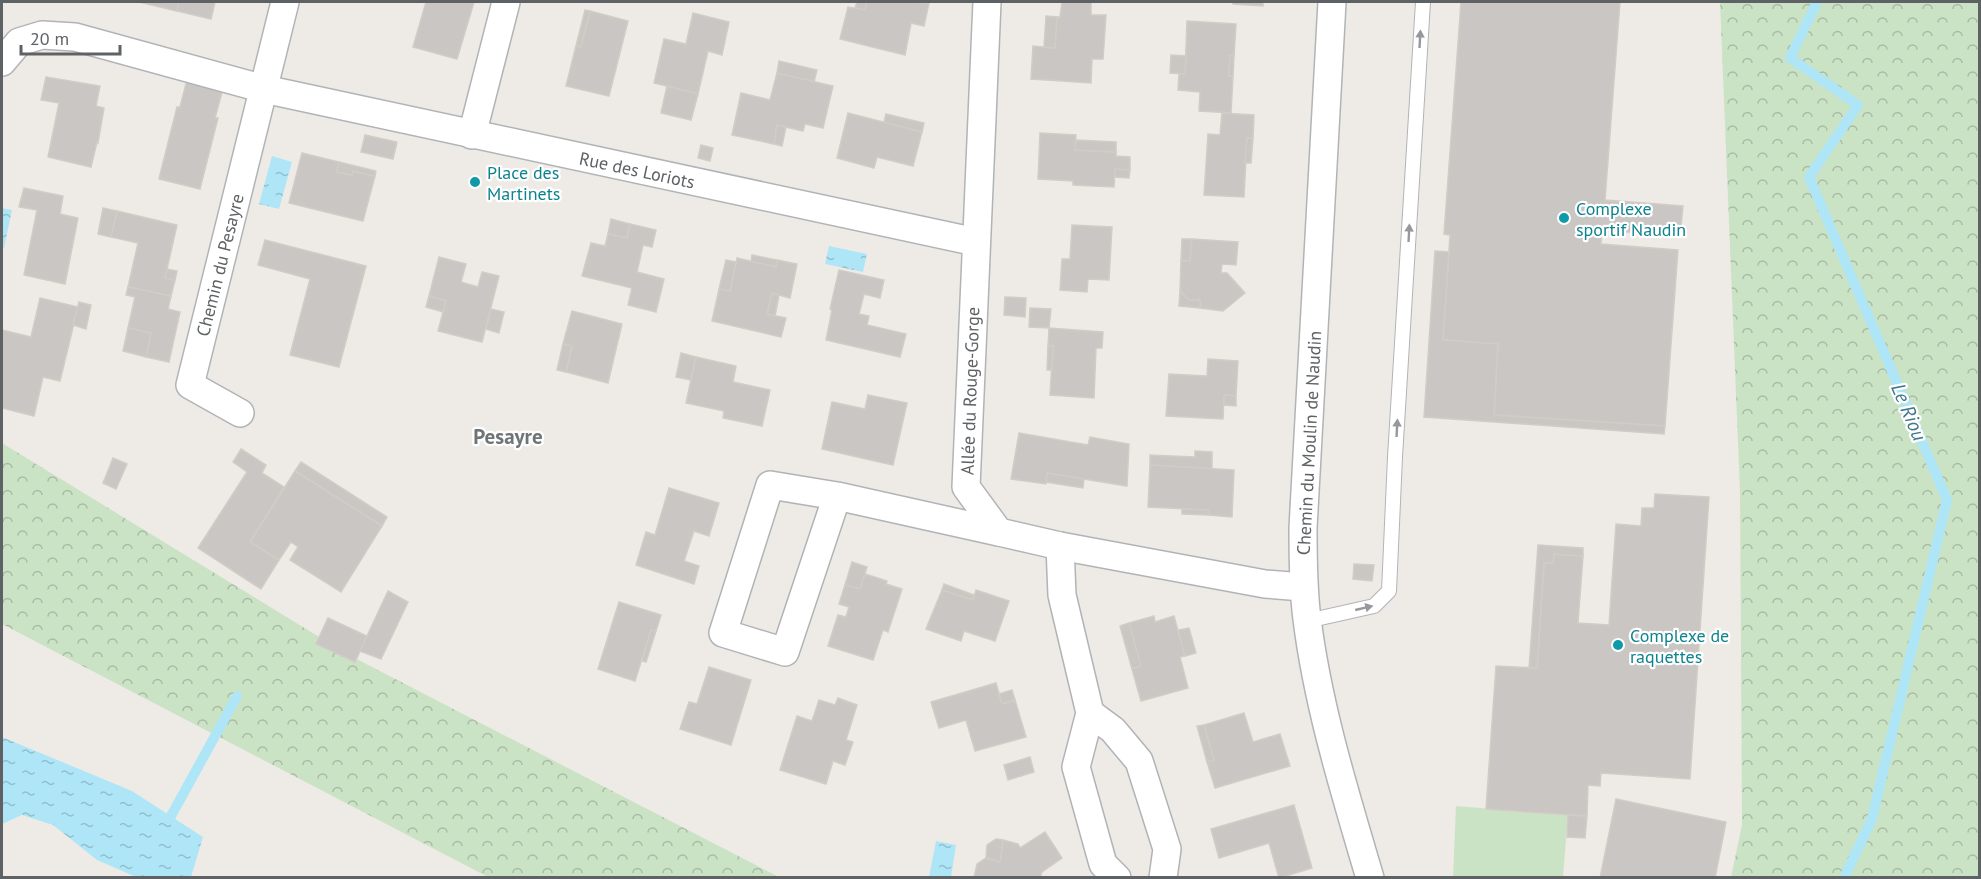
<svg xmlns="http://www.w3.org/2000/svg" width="1981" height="879" font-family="'PT Sans',sans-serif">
  <defs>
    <pattern id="forest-crowns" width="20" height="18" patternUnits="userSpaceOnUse" patternTransform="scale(1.5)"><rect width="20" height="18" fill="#cbe3c5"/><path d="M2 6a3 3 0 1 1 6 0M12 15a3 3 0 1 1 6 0" fill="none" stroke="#a8bba4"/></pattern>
    <pattern id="water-ripples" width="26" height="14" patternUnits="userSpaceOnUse" patternTransform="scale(1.5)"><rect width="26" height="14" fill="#aee6f7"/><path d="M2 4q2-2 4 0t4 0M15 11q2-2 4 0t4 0" fill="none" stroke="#91becc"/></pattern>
  </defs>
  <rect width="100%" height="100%" fill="#eeebe6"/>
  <g fill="url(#forest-crowns)">
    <path d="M1720 2H1979V877H1731L1742 825 1740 492Z"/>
    <path d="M2 443 347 654 779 877H488L2 624Z"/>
  </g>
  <path fill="#cbe3c5" d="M1456 806 1568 815 1563 877 1453 878Z"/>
  <g fill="url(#water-ripples)">
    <path d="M272 156 292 162 279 209 259 204Z"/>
    <path d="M2 208 12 210 4 248 2 247Z"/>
    <path d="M829 246 867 254 863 272 825 264Z"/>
    <path d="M2 737 132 791 203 837 191 877H136L97 860 53 825 22 815 2 824Z"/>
    <path d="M936 841 956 845 951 877H929Z"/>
  </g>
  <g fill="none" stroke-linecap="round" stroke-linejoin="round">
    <g stroke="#aee6f7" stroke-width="10">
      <path d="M1817 2 1790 58 1858 105 1809 177 1947 500 1872 819 1844 878"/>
      <path d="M171 816 237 696"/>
    </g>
  </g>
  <g fill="#cac6c3" stroke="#d3ccc5" stroke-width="1.5">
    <path d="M139 2H179L177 11Z"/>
    <path d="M179 2H215L211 19 177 11Z"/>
    <path d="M426 2H474L457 59 413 47Z"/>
    <path d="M857 2H867L865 10 855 8Z"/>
    <path d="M867 2 929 3 924 26 911 23 905 55 840 39 848 7 865 10Z"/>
    <path d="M1062 2H1091V15H1106L1103 59H1092L1091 83 1031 79 1033 46 1055 48 1057 17H1060Z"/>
    <path d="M1233 2H1263V6L1233 4Z"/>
    <path d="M1461 2H1620L1605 200 1683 206 1680 236 1602 230 1601 244 1678 250 1665 426 1494 415 1498 344 1443 340 1450 235 1444 234Z"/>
    <path d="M585 10 590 11 581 47 576 46Z"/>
    <path d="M590 11 628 21 609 96 566 86 576 46 581 47Z"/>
    <path d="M693 13 729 22 722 55 708 51 698 94 654 83 664 39 686 44Z"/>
    <path d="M1046 16 1057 17 1055 48 1044 47Z"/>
    <path d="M1187 21 1236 24 1234 56H1230L1229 76H1233L1231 113 1199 111 1200 92 1178 90 1179 74H1185Z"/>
    <path d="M1171 55 1186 56 1185 74 1170 73Z"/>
    <path d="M1230 56H1234L1233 76H1229Z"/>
    <path d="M779 61 817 70 814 82 777 73Z"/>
    <path d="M777 73 833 86 823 128 805 124 803 131 777 125 774 144 732 135 741 93 770 100Z"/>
    <path d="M188 76 224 85 215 118H218L200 189 159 179 177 107H180Z"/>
    <path d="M46 77 100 86 96 106 104 108 98 143 97 142 91 167 48 157 59 103 41 100Z"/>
    <path d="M667 86 698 94 691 120 661 113Z"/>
    <path d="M848 113 922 132 913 166 877 157 874 168 837 158Z"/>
    <path d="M1222 113 1254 115 1253 138H1247L1244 197 1204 195 1208 134 1220 135Z"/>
    <path d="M886 114 924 123 922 132 884 122Z"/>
    <path d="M777 125 786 127 782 146 774 144Z"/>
    <path d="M1040 133 1076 135 1075 150 1116 152V156L1130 157V170L1115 169 1114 187 1073 185V181L1038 179Z"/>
    <path d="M365 135 397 142 393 159 361 152Z"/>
    <path d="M1247 138H1253L1251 163H1245Z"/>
    <path d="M1076 140 1116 142V152L1075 150Z"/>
    <path d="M701 145 713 148 710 161 698 158Z"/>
    <path d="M302 153 339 162 337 172 352 175 353 171 375 176 363 221 289 203Z"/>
    <path d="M339 162 376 171 375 176 353 171 352 175 337 172Z"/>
    <path d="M1115 169 1130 170 1129 178 1115 177Z"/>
    <path d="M24 188 63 196 60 214 78 218 65 284 24 275 37 210 19 207Z"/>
    <path d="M103 208 117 211 111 237 98 234Z"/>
    <path d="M117 211 177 225 165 278 175 280 171 296 128 287 138 243 111 237Z"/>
    <path d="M611 219 630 224 627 238 608 234Z"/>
    <path d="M630 224 656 230 652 247 643 245 637 272 664 279 656 312 628 305 632 288 582 276 591 243 605 246 608 234 627 238Z"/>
    <path d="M1072 225 1112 227 1109 280 1088 279 1087 292 1060 290 1062 259H1070Z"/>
    <path d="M1182 239H1192L1190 261H1181Z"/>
    <path d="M1192 239 1238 242 1236 265 1222 264 1221 273H1227L1245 293 1223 311 1200 308V300H1189L1180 291 1181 261H1190Z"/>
    <path d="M265 240 366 266 339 367 290 355 310 279 258 265Z"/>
    <path d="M1435 251 1449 252 1443 340 1498 344 1494 415 1665 426 1664 434 1424 417Z"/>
    <path d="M752 255 777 260 776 267 751 262Z"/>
    <path d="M439 257 466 264 461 282 478 287 482 272 499 276 482 342 438 331 446 301 429 296Z"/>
    <path d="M737 258 776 267 777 260 797 264 790 298 772 293 767 314 786 318 781 337 712 321 719 289 730 291Z"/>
    <path d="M726 260 736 262 730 291 719 289Z"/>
    <path d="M167 269 177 271 175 280 165 278Z"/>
    <path d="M839 270 884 280 880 298 864 294 859 314 869 316 867 325 906 334 900 357 826 340 832 310 830 309Z"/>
    <path d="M128 287 171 296 168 309 180 312 169 362 146 357 151 333 128 328 135 297 126 295Z"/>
    <path d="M1180 291 1189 300H1200V308L1179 306Z"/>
    <path d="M772 293 779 295 775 316 767 314Z"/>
    <path d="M429 296 446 301 443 312 426 307Z"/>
    <path d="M1005 297 1026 298 1025 317 1004 315Z"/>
    <path d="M40 298 78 307 60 381 43 377 34 416 2 408V330L31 337Z"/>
    <path d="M79 302 91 305 86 329 73 325Z"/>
    <path d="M1030 308 1051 309 1049 328 1029 327Z"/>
    <path d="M491 309 504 312 499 333 486 329Z"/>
    <path d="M572 311 622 324 608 383 566 372 572 346 563 344Z"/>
    <path d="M128 328 151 333 146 357 123 351Z"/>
    <path d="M1049 328 1103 332 1102 348H1096L1094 398 1050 395 1053 346H1048Z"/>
    <path d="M563 344 572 346 566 372 557 370Z"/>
    <path d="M1048 346H1053L1052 370H1047Z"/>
    <path d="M681 353 696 357 691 380 676 377Z"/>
    <path d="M696 357 736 366 733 382 770 390 762 426 723 418 724 411 686 403Z"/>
    <path d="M1208 359 1238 361 1236 396 1224 395 1223 419 1166 416 1169 374 1207 376Z"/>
    <path d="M868 395 907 403 893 465 822 449 832 402 865 409Z"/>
    <path d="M1224 395 1236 396V406L1224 405Z"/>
    <path d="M1019 433 1088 445 1090 437 1129 444 1127 486 1047 473 1046 484 1011 479Z"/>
    <path d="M241 449 266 465 262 473 284 487 250 542 279 560 261 589 198 548 247 472 233 462Z"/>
    <path d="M1195 451 1212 452V469L1150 465V455L1195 457Z"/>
    <path d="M113 458 127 464 116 489 103 483Z"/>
    <path d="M301 462 387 517 382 526 295 471Z"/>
    <path d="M1150 465 1234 470 1232 517 1208 515V510L1148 507Z"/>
    <path d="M295 471 382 526 341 592 290 560 298 547 291 542 279 560 250 542Z"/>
    <path d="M1047 473 1084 479 1083 488 1046 482Z"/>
    <path d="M669 488 719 503 709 536 694 531 684 561 699 566 694 584 636 565 646 532 655 535Z"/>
    <path d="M1655 494 1709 497 1690 779 1601 773 1600 786 1588 785 1587 816 1486 809 1496 666 1537 668 1544 563H1553L1554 554 1583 556 1578 623 1609 625 1616 524 1641 526 1642 508H1654Z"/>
    <path d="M1182 509 1208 510V515L1182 514Z"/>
    <path d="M1538 545 1583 548V556L1554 554 1553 563H1544L1537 668H1529Z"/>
    <path d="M852 562 867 567 860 589 845 585Z"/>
    <path d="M1354 564 1374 565 1372 581 1353 579Z"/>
    <path d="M865 574 887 581 886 584 902 589 888 632 883 630 873 660 828 646 838 615 846 617 849 607 839 604 845 585 860 589Z"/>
    <path d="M944 584 974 595 973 600 942 590Z"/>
    <path d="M942 590 973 600 976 590 1009 601 995 641 964 631 961 641 926 629Z"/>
    <path d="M388 591 408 602 381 659 360 651Z"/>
    <path d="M619 602 661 615 656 631 651 630 635 681 598 669Z"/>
    <path d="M1154 616 1155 622 1174 616 1185 656 1180 657 1188 688 1141 701 1132 669 1141 666 1129 623Z"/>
    <path d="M328 618 367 636 355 662 316 644Z"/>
    <path d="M1129 623 1141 666 1132 669 1120 626Z"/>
    <path d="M1189 628 1196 653 1185 656 1178 630Z"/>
    <path d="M651 630 656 631 646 662 642 661Z"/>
    <path d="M709 667 751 680 731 745 680 729 689 702 697 704Z"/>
    <path d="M996 683 1002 704 1015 700 1026 737 975 751 966 720 939 728 931 702Z"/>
    <path d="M1012 690 1015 700 1002 704 999 694Z"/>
    <path d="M838 698 857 705 846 740 853 742 845 765 833 761 826 784 780 770 797 716 812 721 819 700 835 705Z"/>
    <path d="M1244 713 1253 742 1280 734 1290 766 1215 788 1207 762 1214 760 1204 725Z"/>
    <path d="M1204 725 1214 760 1207 762 1197 726Z"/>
    <path d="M1030 757 1034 772 1008 780 1004 765Z"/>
    <path d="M1616 799 1726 822 1715 878H1600Z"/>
    <path d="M1294 805 1312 868 1279 878 1269 843 1219 858 1211 829Z"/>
    <path d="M1568 815 1587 816 1585 838 1567 837Z"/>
    <path d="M1045 832 1062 858 1042 872 1040 878H974L977 864 986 858 1000 862 1003 840 1018 844 1020 848Z"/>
    <path d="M996 839 1003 840 1000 862 986 858 987 845Z"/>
  </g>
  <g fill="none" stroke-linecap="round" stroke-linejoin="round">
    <g stroke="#b1b4b7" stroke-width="16">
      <path id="service" d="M1307 621 1374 606 1389 591 1395 457 1423 2"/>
    </g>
    <g stroke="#b1b4b7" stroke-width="30">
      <g id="minor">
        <path d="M987 2 966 487 999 532 1060 546 1265 584 1303 587"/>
        <path d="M1332 2 1303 528C1303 558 1303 589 1307 619 1318 707 1345 793 1370 878"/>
        <path d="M2 62 19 42 42 35 75 37 264 89 976 242"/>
        <path d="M472 135 506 2"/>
        <path d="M240 413 190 385 285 2"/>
        <path d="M837 496 785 652 723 633 770 485 837 496 999 532"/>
        <path d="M1060 546 1062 595 1090 713 1076 767 1103 864 1117 878"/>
        <path d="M1090 713 1113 730 1139 761 1167 849 1163 878"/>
      </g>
    </g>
    <use href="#service" stroke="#fff" stroke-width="14"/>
    <use href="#minor" stroke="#fff" stroke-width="27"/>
  </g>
  <defs><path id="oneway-solid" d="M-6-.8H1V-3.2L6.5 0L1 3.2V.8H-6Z" transform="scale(1.5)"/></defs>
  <g fill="#96999b">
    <use href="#oneway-solid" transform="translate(1420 39) rotate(-87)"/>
    <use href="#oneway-solid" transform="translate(1409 233) rotate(-87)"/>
    <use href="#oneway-solid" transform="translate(1397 428) rotate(-87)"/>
    <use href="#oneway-solid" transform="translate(1364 608) rotate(-13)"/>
  </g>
  <g fill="#0f9aa8" stroke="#fff" stroke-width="2">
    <circle cx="475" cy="182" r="6"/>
    <circle cx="1564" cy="218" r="6"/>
    <circle cx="1618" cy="645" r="6"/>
  </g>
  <g text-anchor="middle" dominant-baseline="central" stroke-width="4.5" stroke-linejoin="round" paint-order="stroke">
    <g font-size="18" fill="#5e6265" stroke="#fff">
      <text transform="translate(637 170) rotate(12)">Rue des Loriots</text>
      <text transform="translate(220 265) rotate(-76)">Chemin du Pesayre</text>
      <text transform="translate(970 391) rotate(-88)">Allée du Rouge-Gorge</text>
      <text transform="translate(1309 443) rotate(-87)">Chemin du Moulin de Naudin</text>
    </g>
    <g font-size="18" fill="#0d838f" stroke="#fff" text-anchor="start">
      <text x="487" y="172">Place des<tspan x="487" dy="21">Martinets</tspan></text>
      <text x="1576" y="208">Complexe<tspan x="1576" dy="21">sportif Naudin</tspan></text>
      <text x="1630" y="635">Complexe de<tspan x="1630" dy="21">raquettes</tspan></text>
    </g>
    <g font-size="20" font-style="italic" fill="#42778f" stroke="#fff">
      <text transform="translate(1909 412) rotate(67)">Le Riou</text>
    </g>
    <g font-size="21" font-weight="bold" fill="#6f7477" stroke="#fff">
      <text x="508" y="436">Pesayre</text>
    </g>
  </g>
  <rect width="1981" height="879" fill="none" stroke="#5e6265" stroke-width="6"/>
  <path d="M21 45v9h99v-9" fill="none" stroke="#5e6265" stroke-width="3"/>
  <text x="30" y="45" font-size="18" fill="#5e6265" stroke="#ffffff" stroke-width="4.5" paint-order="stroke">20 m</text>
</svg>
